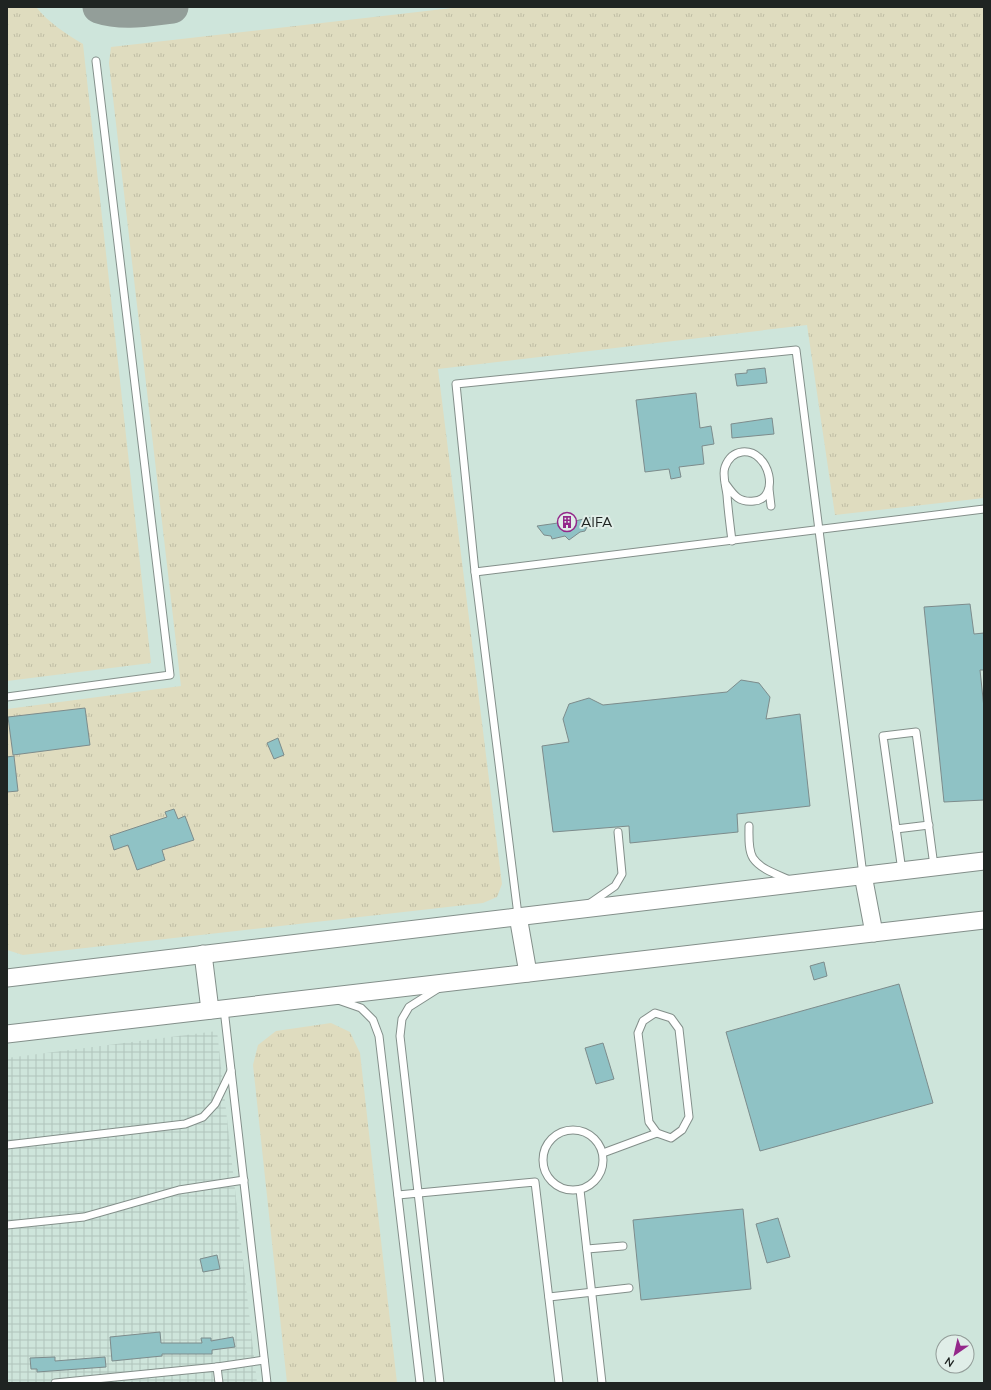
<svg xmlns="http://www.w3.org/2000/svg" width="991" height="1390" font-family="Mulish,sans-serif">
  <defs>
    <pattern id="industrial-grid" width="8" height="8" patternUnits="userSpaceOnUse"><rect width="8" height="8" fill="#cee5db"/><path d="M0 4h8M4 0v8" fill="none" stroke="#b0c4bc"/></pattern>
    <pattern id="grass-tufts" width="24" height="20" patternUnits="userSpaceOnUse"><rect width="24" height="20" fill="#dfdcbf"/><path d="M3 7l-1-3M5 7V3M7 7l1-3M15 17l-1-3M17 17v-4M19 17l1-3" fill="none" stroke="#bfbda4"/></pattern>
  </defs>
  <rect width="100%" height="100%" fill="#e0eee8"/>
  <path fill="#cee5db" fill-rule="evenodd" d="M7 7H984V1383H7ZM943 1342H967V1366H943Z"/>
  <path fill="url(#industrial-grid)" d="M217 1031 257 1383H7V1058Z"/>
  <g fill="url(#grass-tufts)">
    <path d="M7 7H36C49 23 66 34 83 44L151 663 7 681Z"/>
    <path d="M461 7H984V498L835 515 807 325 438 369 502 884 497 897 483 903 23 955 7 950V709L181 686 109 63 111 47Z"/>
    <path d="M331 1023 350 1032 360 1053 397 1383H287L253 1065 258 1045 276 1031Z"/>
  </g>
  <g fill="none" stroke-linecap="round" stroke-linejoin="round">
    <path stroke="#939e99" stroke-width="33" d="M99 7C123 15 147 10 172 7"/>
  </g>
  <g fill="#8fc2c5" stroke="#7d8c8c">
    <path d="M765 368 767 383 737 386 735 374 747 373V370Z"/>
    <path d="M696 393 700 428 711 426 714 444 702 446 704 464 679 467 681 477 671 479 669 469 645 472 636 400Z"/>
    <path d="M772 418 774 434 732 438 731 424Z"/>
    <path d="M564 515 571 522 592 517 585 531 580 532 569 540 565 536 552 539 551 536 544 535 537 526 558 523Z"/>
    <path d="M970 604 974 634 984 633V670H980L984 708V800L944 802 924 607Z"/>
    <path d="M741 680 759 683 770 697 766 719 800 714 810 806 737 814 738 832 630 843 629 826 553 832 542 746 569 742 563 719 569 704 589 698 603 705 727 692Z"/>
    <path d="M85 708 90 745 13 755 8 717Z"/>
    <path d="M278 738 284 755 274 759 267 743Z"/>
    <path d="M14 756 18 791 7 792V757Z"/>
    <path d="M174 809 178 819 185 816 194 840 162 850 165 860 137 870 128 845 114 850 110 836 167 817 165 812Z"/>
    <path d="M824 962 827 976 814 980 810 966Z"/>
    <path d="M899 984 933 1103 760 1151 726 1032Z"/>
    <path d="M603 1043 614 1079 596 1084 585 1048Z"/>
    <path d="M743 1209 751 1289 641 1300 633 1220Z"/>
    <path d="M778 1218 790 1257 767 1263 756 1224Z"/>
    <path d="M217 1255 220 1269 203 1272 200 1259Z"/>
    <path d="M160 1332 161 1343H202L201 1338H211V1341L233 1337 235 1347 212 1350V1354H162V1356L112 1361 110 1337Z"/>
    <path d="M55 1357V1361L105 1357 106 1367 37 1372V1369H31L30 1358Z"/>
  </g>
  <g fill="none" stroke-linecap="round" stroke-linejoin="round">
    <g stroke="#838f8a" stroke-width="9">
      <g id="service">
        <path d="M725 483C733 494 738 503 754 501 781 499 770 449 742 452 733 453 728 459 725 467 722 475 726 486 727 495 728 510 730 525 732 541"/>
        <path d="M769 489 771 506"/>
        <path d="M475 572 984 509"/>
        <path d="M7 697 170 675 96 61"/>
        <path d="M749 826C749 836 748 850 753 858 761 870 779 875 792 881"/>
        <path d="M896 829 929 825"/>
        <path d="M902 871 883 736 916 732 934 866"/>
        <path d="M589 904 615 886 622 874 618 832"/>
        <path d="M518 915 475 572 456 384 796 350 863 875"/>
        <path d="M439 988 409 1007 402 1019 400 1036 440 1383"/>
        <path d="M338 1000 361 1008 373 1020 379 1036 420 1383"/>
        <path d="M224 1009 267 1383"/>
        <path d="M655 1013 671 1018 679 1029 689 1117 682 1130 671 1138 657 1133 649 1122 638 1033 643 1021Z"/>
        <circle cx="573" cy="1160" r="30"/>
        <path d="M7 1145 185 1124 203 1117 215 1104 231 1071"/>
        <path d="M603 1153 657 1133"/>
        <path d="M580 1190 602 1383"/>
        <path d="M398 1195 535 1182 559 1383"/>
        <path d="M7 1225 84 1217 179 1190 244 1180"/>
        <path d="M587 1249 623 1246"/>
        <path d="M549 1297 629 1288"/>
        <path d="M217 1367 264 1360"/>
        <path d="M55 1383 217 1367 219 1383"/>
      </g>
    </g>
    <g stroke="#838f8a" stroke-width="19">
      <g id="tertiary">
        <path d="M863 875 874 933"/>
        <path d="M518 916 528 973"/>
        <path d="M203 954 210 1010"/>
        <path d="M7 978 984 861"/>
        <path d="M7 1034 984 920"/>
      </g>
    </g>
    <use href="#service" stroke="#fff" stroke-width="7"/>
    <use href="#tertiary" stroke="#fff" stroke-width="17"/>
  </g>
  <defs>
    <g id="building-ring" transform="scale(1)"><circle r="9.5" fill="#e0eee8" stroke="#94288a" stroke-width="1.5"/><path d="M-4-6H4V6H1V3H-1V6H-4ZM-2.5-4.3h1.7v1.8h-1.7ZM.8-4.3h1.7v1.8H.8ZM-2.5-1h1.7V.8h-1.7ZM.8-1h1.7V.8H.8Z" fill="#94288a"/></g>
  </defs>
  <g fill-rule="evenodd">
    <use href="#building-ring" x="567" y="522"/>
  </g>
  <g text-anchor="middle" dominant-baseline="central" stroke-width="4" stroke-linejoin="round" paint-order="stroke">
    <g font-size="14" fill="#1f2422" stroke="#e0eee8" text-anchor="start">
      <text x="581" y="522">AIFA</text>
    </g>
  </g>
  <rect width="991" height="1390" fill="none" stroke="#1f2422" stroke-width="16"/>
  <g transform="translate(955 1354) rotate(214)"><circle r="19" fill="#e0eee8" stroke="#939d99"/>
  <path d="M0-3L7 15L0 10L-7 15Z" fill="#94288a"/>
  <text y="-6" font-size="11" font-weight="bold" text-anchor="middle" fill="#1f2422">N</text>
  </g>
</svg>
